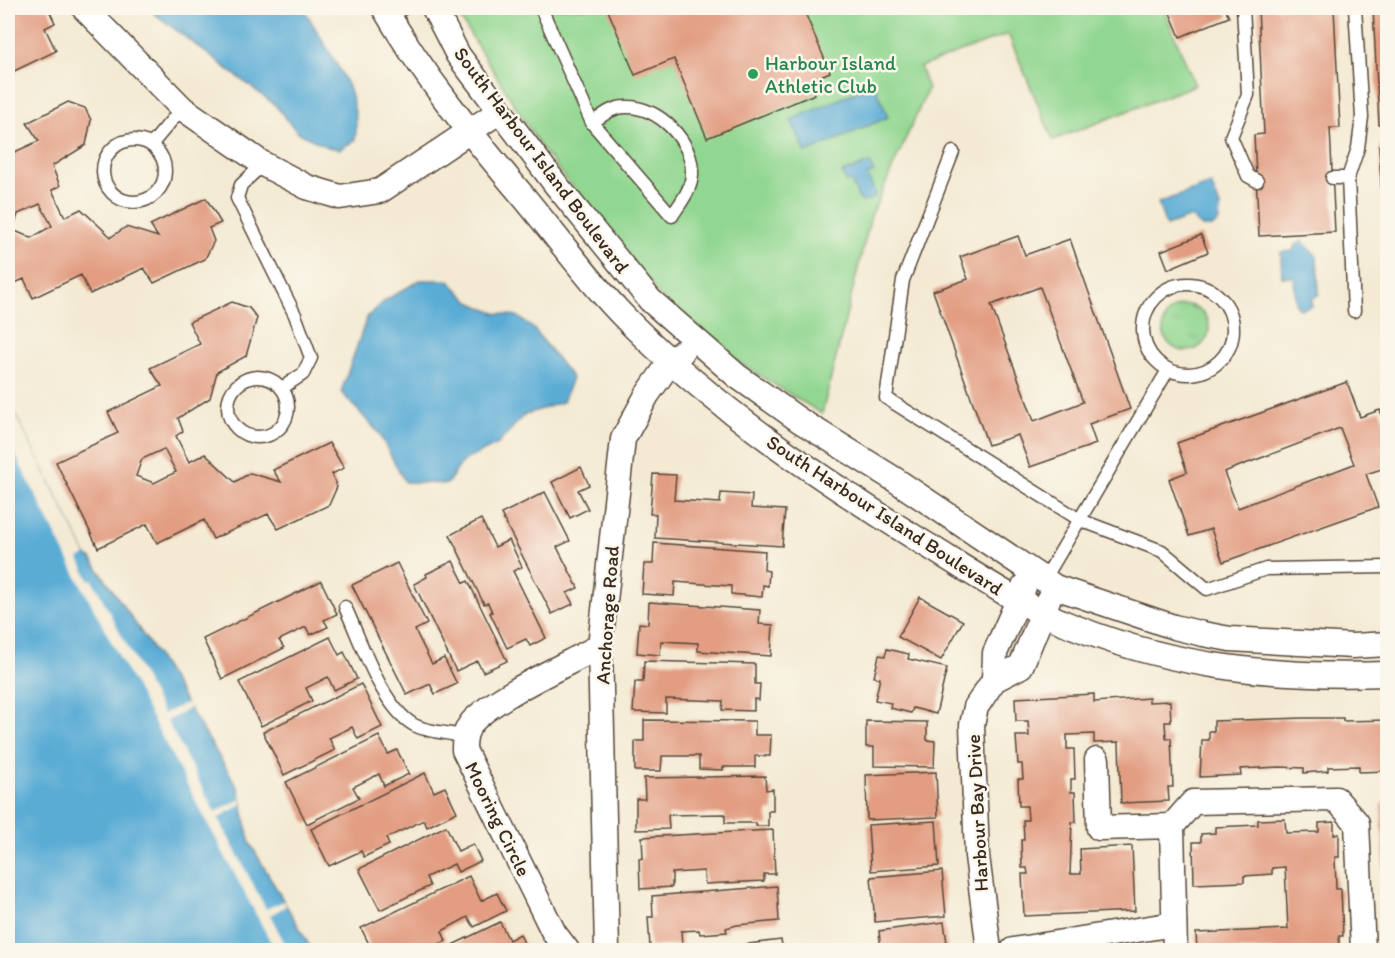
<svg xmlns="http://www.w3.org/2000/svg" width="1395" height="958" font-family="Itim,sans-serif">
  <defs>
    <pattern id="grass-tufts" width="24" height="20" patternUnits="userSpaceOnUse" patternTransform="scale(1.5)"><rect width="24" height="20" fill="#92d791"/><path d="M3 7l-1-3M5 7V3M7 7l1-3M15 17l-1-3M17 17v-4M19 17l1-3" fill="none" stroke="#7fb97d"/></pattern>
  </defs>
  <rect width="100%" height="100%" fill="#fbf7ec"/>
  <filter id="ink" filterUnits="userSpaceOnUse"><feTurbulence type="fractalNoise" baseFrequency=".0167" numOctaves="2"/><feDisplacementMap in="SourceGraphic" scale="12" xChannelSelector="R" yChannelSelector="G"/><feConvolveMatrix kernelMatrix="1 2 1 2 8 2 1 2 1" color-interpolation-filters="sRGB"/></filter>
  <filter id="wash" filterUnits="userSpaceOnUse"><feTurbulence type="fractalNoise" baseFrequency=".008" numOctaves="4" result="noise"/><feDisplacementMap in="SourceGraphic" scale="24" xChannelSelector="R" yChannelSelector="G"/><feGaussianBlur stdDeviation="1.35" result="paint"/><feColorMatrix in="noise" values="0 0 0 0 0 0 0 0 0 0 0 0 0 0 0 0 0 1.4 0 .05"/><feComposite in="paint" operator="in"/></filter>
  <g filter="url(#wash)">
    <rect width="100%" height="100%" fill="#f4ead3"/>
    <circle fill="url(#grass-tufts)" stroke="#668058" stroke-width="1.5" cx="1186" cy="328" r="23"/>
    <path fill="#92d791" stroke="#668058" stroke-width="1.5" d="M454 8H1163L1195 85 1053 140 1008 34 920 67 928 89 871 216 822 414 733 359 658 294 542 149Z"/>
    <g fill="#5aacd5" stroke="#4a6b7a" stroke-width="1.5">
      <path d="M147 8H304C325 50 363 89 355 140L340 149 327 147 297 132 275 105Z"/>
      <path d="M874 84 888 117 806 153 791 120Z"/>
      <path d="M870 163 874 172 867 175 875 193 874 198 863 202 859 199 851 181 846 182 842 173Z"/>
      <path d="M1211 184 1220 206 1219 221 1212 227H1202L1191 217 1166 226 1158 203Z"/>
      <path d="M1302 241 1317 256 1319 294 1312 299V306L1300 309 1296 305 1294 277H1282L1281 252 1293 251 1295 245Z"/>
      <path d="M420 280H448L470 302 495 313 517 316 534 329 572 378 563 402 524 415 498 444 463 461 447 484 405 482 378 432 341 392 367 317 387 299Z"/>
      <path d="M8 400 86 555 91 558 156 654 239 789 250 843 312 950H8Z"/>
    </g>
    <path fill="#f4ead3" d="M8 400 86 555 79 559 89 580 92 579 163 714 187 703 190 708 167 721 215 812 241 799 242 804 218 818 266 909 284 901 286 906 270 915 288 950H275L77 577 8 440Z"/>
    <g id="blocks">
      <g fill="#e29d82" fill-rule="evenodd">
        <path d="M23 8H48L55 23 45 28 56 51 8 74V15Z"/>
        <path d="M607 8H803L830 72 809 81 815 94 707 138 674 59 635 75Z"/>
        <path d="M1168 8H1225L1229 17 1180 37Z"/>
        <path d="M1258 8H1334L1340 128H1330L1335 232 1259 236 1254 135 1264 134Z"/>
        <path d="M1373 8H1388V124L1379 125Z"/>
        <path d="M68 102 85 108 91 120 86 145 52 166 60 186 52 190 65 217 81 209 111 237 126 227 158 237 150 225 206 198 221 223 209 228 214 241 205 259 154 283 144 268 90 294 81 275 33 298 24 279 8 286V155L39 141 27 123ZM40 204 52 226 31 238 13 230 18 214Z"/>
        <path d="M1388 145V276H1386L1379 146Z"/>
        <path d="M1201 235 1208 252 1168 269 1161 251Z"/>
        <path d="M1018 236 1025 255 1070 239 1130 409 1089 424 1096 444 1030 467 1018 435 988 445 933 291 968 279 960 257ZM1040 287 1083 402 1034 421 991 305Z"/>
        <path d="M232 302 249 308 257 318 246 356 217 372 210 398 178 418 183 431 176 436 189 462 205 454 235 482 250 473 281 482 273 470 329 443 344 468 332 474 337 487 329 505 278 529 268 514 213 539 204 520 157 543 147 524 98 548 56 462 118 433 108 412 162 386 150 368 200 344 189 322ZM164 449 176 472 154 483 136 476 142 459Z"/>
        <path d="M1347 382 1360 417 1380 410 1388 431V467L1366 474 1378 507 1223 562 1211 529 1189 536 1169 479 1187 472 1177 443ZM1340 428 1354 464 1238 508 1224 472Z"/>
        <path d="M581 467 589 485 578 490 588 509 570 518 552 482Z"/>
        <path d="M653 474 676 475 674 500 720 503 721 493 752 495 751 508 785 510 782 546 655 538 656 514H650Z"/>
        <path d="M545 492 570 541 557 547 578 588 567 593 573 604 552 614 501 514Z"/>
        <path d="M481 519 495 547 509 540 522 567 513 571 546 638 530 646 526 639 507 648 490 613 492 612 488 603 484 604 450 535Z"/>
        <path d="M654 543 765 551 764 570 769 571 768 586 763 585 762 597 731 594V586L675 582 674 596 642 594 644 564H653Z"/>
        <path d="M453 561 464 583 468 581 507 661 483 672 477 661 456 671 414 584 427 577 426 574Z"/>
        <path d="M397 563 427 624 415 630 432 664 444 658 457 684 435 694 430 684 407 695 352 585Z"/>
        <path d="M321 581 337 614 324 620 328 627 310 635 306 627 279 640 284 648 222 679 203 639Z"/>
        <path d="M920 597 963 621 941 660 898 637Z"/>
        <path d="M649 602 760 610 759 624 773 625 771 656 698 651V643L661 641 660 655 637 653 639 623 648 624Z"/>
        <path d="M330 637 339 655 344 652 357 679 334 690 328 677 306 688 312 701 261 726 239 682Z"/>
        <path d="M887 649 909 654 908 659 947 668 936 714 913 708 911 713 890 708 891 703 875 700 880 678 874 677 879 655 885 656Z"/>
        <path d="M644 661 755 664V684H760L759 700 754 699V711L722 710 723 701 666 699V713L633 712 635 682H643Z"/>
        <path d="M361 684 382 727 358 739 352 727 329 738 335 750 284 775 263 732Z"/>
        <path d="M1094 694V702L1149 698V702L1170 701 1171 722H1165L1166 738H1171L1173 787H1168L1169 801 1121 803 1119 742 1094 743V734L1067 735V749H1074L1075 779H1071V792H1075L1076 822H1072L1070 874H1081L1080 849 1132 846 1135 911 1024 916 1022 874H1028L1027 868H1022L1021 840H1024L1023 820H1028L1027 806H1019L1018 779H1023L1022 764H1018L1016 736H1029L1028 721H1016L1015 698Z"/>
        <path d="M1304 718H1343V721L1388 720V771L1359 772V766L1328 767V771L1304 773V768L1280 767 1240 769 1241 775 1200 777 1202 740H1209V731H1214V721Z"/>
        <path d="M644 720 755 721V735H771L770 756H755V767H723V770L699 769V756H662L661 771H635V741H644Z"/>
        <path d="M866 721 927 722V740L935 741 934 767 874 766V747H866Z"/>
        <path d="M379 736 388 754 397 750 409 774 384 786 379 774 353 787 359 798 307 824 286 782Z"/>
        <path d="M936 772 938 817 867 820 866 775Z"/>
        <path d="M425 773 434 792 445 787 457 812 427 827 424 820 386 838 389 845 364 857 361 851 329 866 311 829Z"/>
        <path d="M765 776 766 790 773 789V811H768V826H756V823H725V814L668 815 669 829 636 830V799H645L644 778Z"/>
        <path d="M1388 802V876L1384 877 1381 803Z"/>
        <path d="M1285 819 1286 833 1319 832V823L1334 822V835L1339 834V857H1335L1336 889H1341L1343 936H1339V950H1197L1196 933 1288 929 1285 867 1272 868V874L1244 876V882L1194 884 1193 842H1201V834L1215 833V827L1258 825V820Z"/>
        <path d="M936 821 939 866 871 871 868 825Z"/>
        <path d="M446 826 458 851 473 844 481 861 458 872 454 864 426 877 430 886 380 910 359 869Z"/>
        <path d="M773 830 775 874H764V881L705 884 704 871 672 873V887L640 889 639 859 643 858 642 837Z"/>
        <path d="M942 871 946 916 875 922 871 877Z"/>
        <path d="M469 876 481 901 497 893 506 911 474 927 468 917 442 931 446 941 426 950H411L407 944 395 950H372L361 928Z"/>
        <path d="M777 886 779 921 737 925 726 928 727 932 700 934 699 930 681 931 682 945 650 947 648 917H653L652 896Z"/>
        <path d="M500 922 509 940 520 934 527 950H442Z"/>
        <path d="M944 922 948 950H881L879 931Z"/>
        <path d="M781 940 783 950H706V949Z"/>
      </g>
    </g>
  </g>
  <g filter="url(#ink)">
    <use href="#blocks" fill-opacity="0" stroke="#574739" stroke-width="1.5"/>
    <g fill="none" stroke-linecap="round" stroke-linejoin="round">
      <g stroke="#574739" stroke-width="15">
        <g id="service">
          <path d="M541 8 592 123 672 216C680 203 691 191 692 175 694 142 658 105 625 107 612 107 602 116 592 123"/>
          <path d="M1243 8 1248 95 1231 137 1248 176 1257 181"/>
          <path d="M389 15 404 8"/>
          <circle cx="134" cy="171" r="31"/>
          <path d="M151 145 182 108"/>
          <path d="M953 152 903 280 886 398 1080 520 1162 551 1207 589 1266 569 1388 567"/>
          <path d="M263 164 241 185 237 198 295 315 311 358 303 374 282 388"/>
          <path d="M1332 178H1348"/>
          <circle cx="1188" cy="329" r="45"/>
          <path d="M1354 311 1348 178 1358 148 1362 117 1355 8"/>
          <circle cx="258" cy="407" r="30"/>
          <path d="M1044 580 1168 370"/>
          <path d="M345 607C361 641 381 706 414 725 427 732 449 733 464 736"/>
        </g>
      </g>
      <g stroke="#574739" stroke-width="27">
        <g id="minor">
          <path d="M84 8 182 108 263 164 307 187 340 197 380 191 500 111"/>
          <path d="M384 8C423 75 473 137 523 196 558 238 591 284 629 322 715 408 819 478 922 542 973 573 1022 607 1077 628 1178 668 1279 678 1388 674"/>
          <path d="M434 8 458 55 557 186 650 300 737 376 799 420 894 479 1055 587 1174 627 1203 634 1230 639 1353 646 1388 644"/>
          <path d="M994 680 995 653 1024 587"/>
          <path d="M1097 760 1099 828 1172 826"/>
          <path d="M567 950 554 933 464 750C464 739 465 730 473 721 498 695 566 665 600 646"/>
          <path d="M607 950 600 646 623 439 647 395 671 361 682 352"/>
          <path d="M989 950 977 856 972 725 976 707 994 680 1021 666 1048 600"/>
          <path d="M1013 950 1174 924"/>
          <path d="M1175 950 1172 826 1193 802 1336 799 1357 823 1363 950"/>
        </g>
      </g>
      <use href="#service" stroke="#fff" stroke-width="12"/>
      <use href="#minor" stroke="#fff" stroke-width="24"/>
    </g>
  </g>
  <circle fill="#2e9e5b" stroke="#fbf7ec" stroke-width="2" cx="753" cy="74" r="6"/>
  <g text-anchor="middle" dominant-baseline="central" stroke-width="5" stroke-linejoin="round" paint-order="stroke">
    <g font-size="20" fill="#27864d" stroke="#fbf7ec" text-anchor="start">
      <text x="765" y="63">Harbour Island<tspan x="765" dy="23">Athletic Club</tspan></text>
    </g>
    <g font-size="20" fill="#3b2a1e" stroke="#fbf7ec">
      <text transform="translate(542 160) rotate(53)">South Harbour Island Boulevard</text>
      <text transform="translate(885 515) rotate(33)">South Harbour Island Boulevard</text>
      <text transform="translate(607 615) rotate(-86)">Anchorage Road</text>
      <text transform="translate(977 813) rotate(-93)">Harbour Bay Drive</text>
      <text transform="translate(498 819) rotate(64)">Mooring Circle</text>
    </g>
  </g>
  <rect width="1395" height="958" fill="none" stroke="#fbf7ec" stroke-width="30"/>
</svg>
